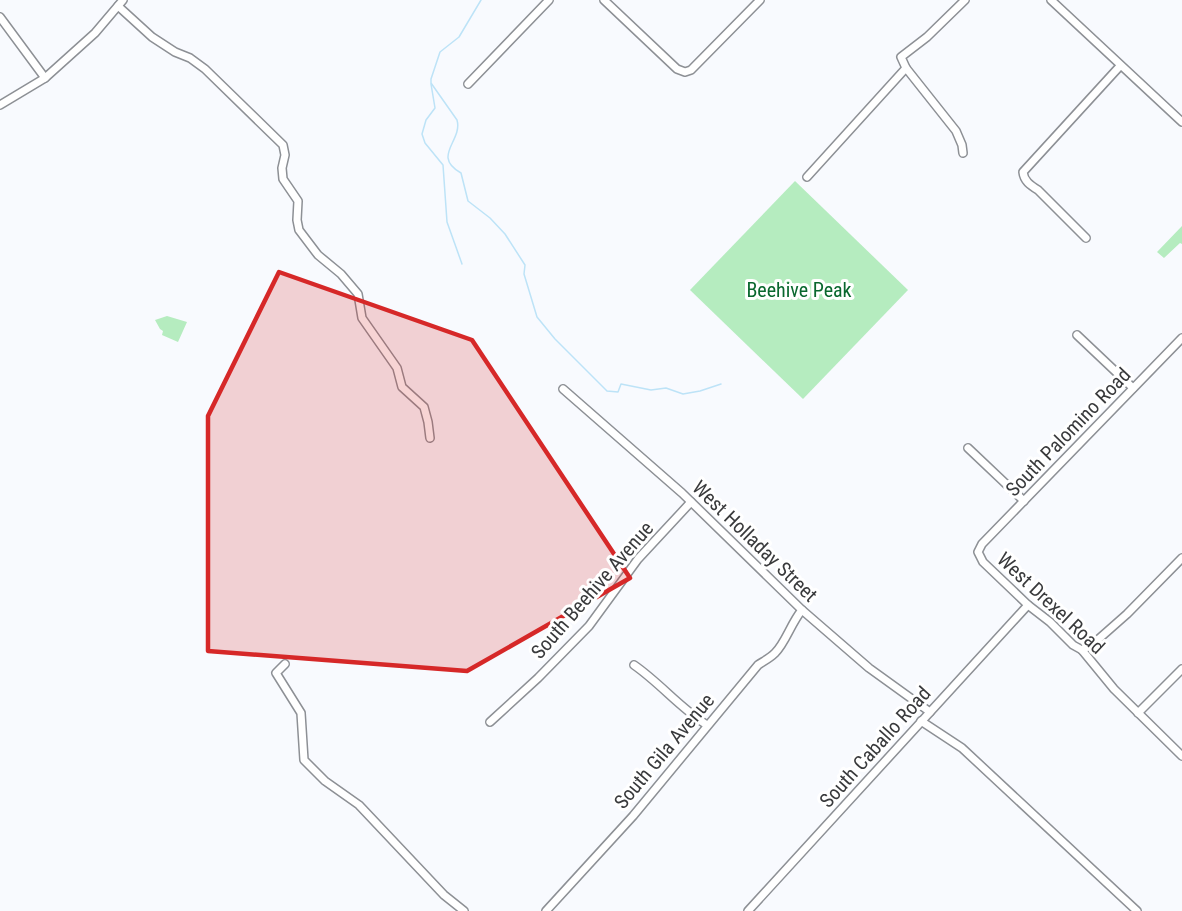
<svg xmlns="http://www.w3.org/2000/svg" width="1182" height="911" font-family="'Roboto Condensed',sans-serif">
  <rect width="100%" height="100%" fill="#f8fafe"/>
  <g fill="#b5ecbf">
    <path d="M795 181 908 290 803 399 690 290Z"/>
    <path d="M1182 226V244L1180 243 1164 258 1157 252Z"/>
    <path d="M167 316 187 322 178 342 162 335 163 331 160 329 155 320Z"/>
  </g>
  <g fill="none" stroke-linecap="round" stroke-linejoin="round">
    <g stroke="#bde3f7" stroke-width="1.5">
      <path d="M481 0 459 37 440 52 431 79V83L457 120C463 141 431 156 461 173L468 201 490 218 505 234 525 265 524 274 537 317 555 339 607 391 618 392 621 384 651 390 666 388 683 394 700 391 721 384"/>
      <path d="M431 84 435 108 426 120 422 134 425 143 443 165 447 222 462 264"/>
    </g>
    <g stroke="#8d9095" stroke-width="10">
      <g id="minor">
        <path d="M604 0 677 69 685 72 691 70 760 0"/>
        <path d="M1051 0 1182 122"/>
        <path d="M118 6 152 37 175 52 190 58 205 69 283 145 285 155 282 168 283 179 298 201 297 220 299 230 318 255 341 274 358 294 362 318 397 368 402 387 424 407 428 422 430 438"/>
        <path d="M0 17 45 78"/>
        <path d="M906 68 956 131 962 145 963 153"/>
        <path d="M468 84 549 0"/>
        <path d="M0 105 45 78 95 33 123 0"/>
        <path d="M807 177 906 68 901 57 927 37 965 0"/>
        <path d="M1086 238 1038 190C1030 185 1024 181 1023 172L1120 66"/>
        <path d="M1077 335 1133 388"/>
        <path d="M1182 338 982 544 978 552 983 562 1028 605 1050 622 1073 645 1082 650 1114 689 1182 756"/>
        <path d="M563 389 682 493 802 610 869 668 930 712"/>
        <path d="M968 448 1024 501"/>
        <path d="M1082 650 1093 644 1127 614 1182 558"/>
        <path d="M285 664 276 673 301 713 304 760 325 781 359 805 444 895 464 911"/>
        <path d="M634 665C660 683 680 708 707 725"/>
        <path d="M1138 713 1182 669"/>
        <path d="M921 721 962 748 1137 911"/>
        <path d="M490 722 538 678 589 626 638 559 691 502"/>
        <path d="M546 911 633 816 758 665C764 661 770 658 775 653 786 642 791 623 802 610"/>
        <path d="M748 911 1028 605"/>
      </g>
    </g>
    <use href="#minor" stroke="#fff" stroke-width="7"/>
  </g>
  <path fill="#d62828" fill-opacity="0.2" stroke="#d62828" stroke-width="4.5" stroke-linejoin="round" d="M279 272 472 340 630 578 467 671 208 651V416Z"/>
  <g text-anchor="middle" dominant-baseline="central" stroke-width="6" stroke-linejoin="round" paint-order="stroke">
    <g font-size="20" fill="#09672e" stroke="#fff">
      <text x="799" y="290">Beehive Peak</text>
    </g>
    <g font-size="20" fill="#393a3c" stroke="#fff">
      <text transform="translate(1068 432) rotate(-46)">South Palomino Road</text>
      <text transform="translate(755 541) rotate(44)">West Holladay Street</text>
      <text transform="translate(592 590) rotate(-49)">South Beehive Avenue</text>
      <text transform="translate(1051 603) rotate(43)">West Drexel Road</text>
      <text transform="translate(875 747) rotate(-48)">South Caballo Road</text>
      <text transform="translate(664 751) rotate(-50)">South Gila Avenue</text>
    </g>
  </g>
</svg>
